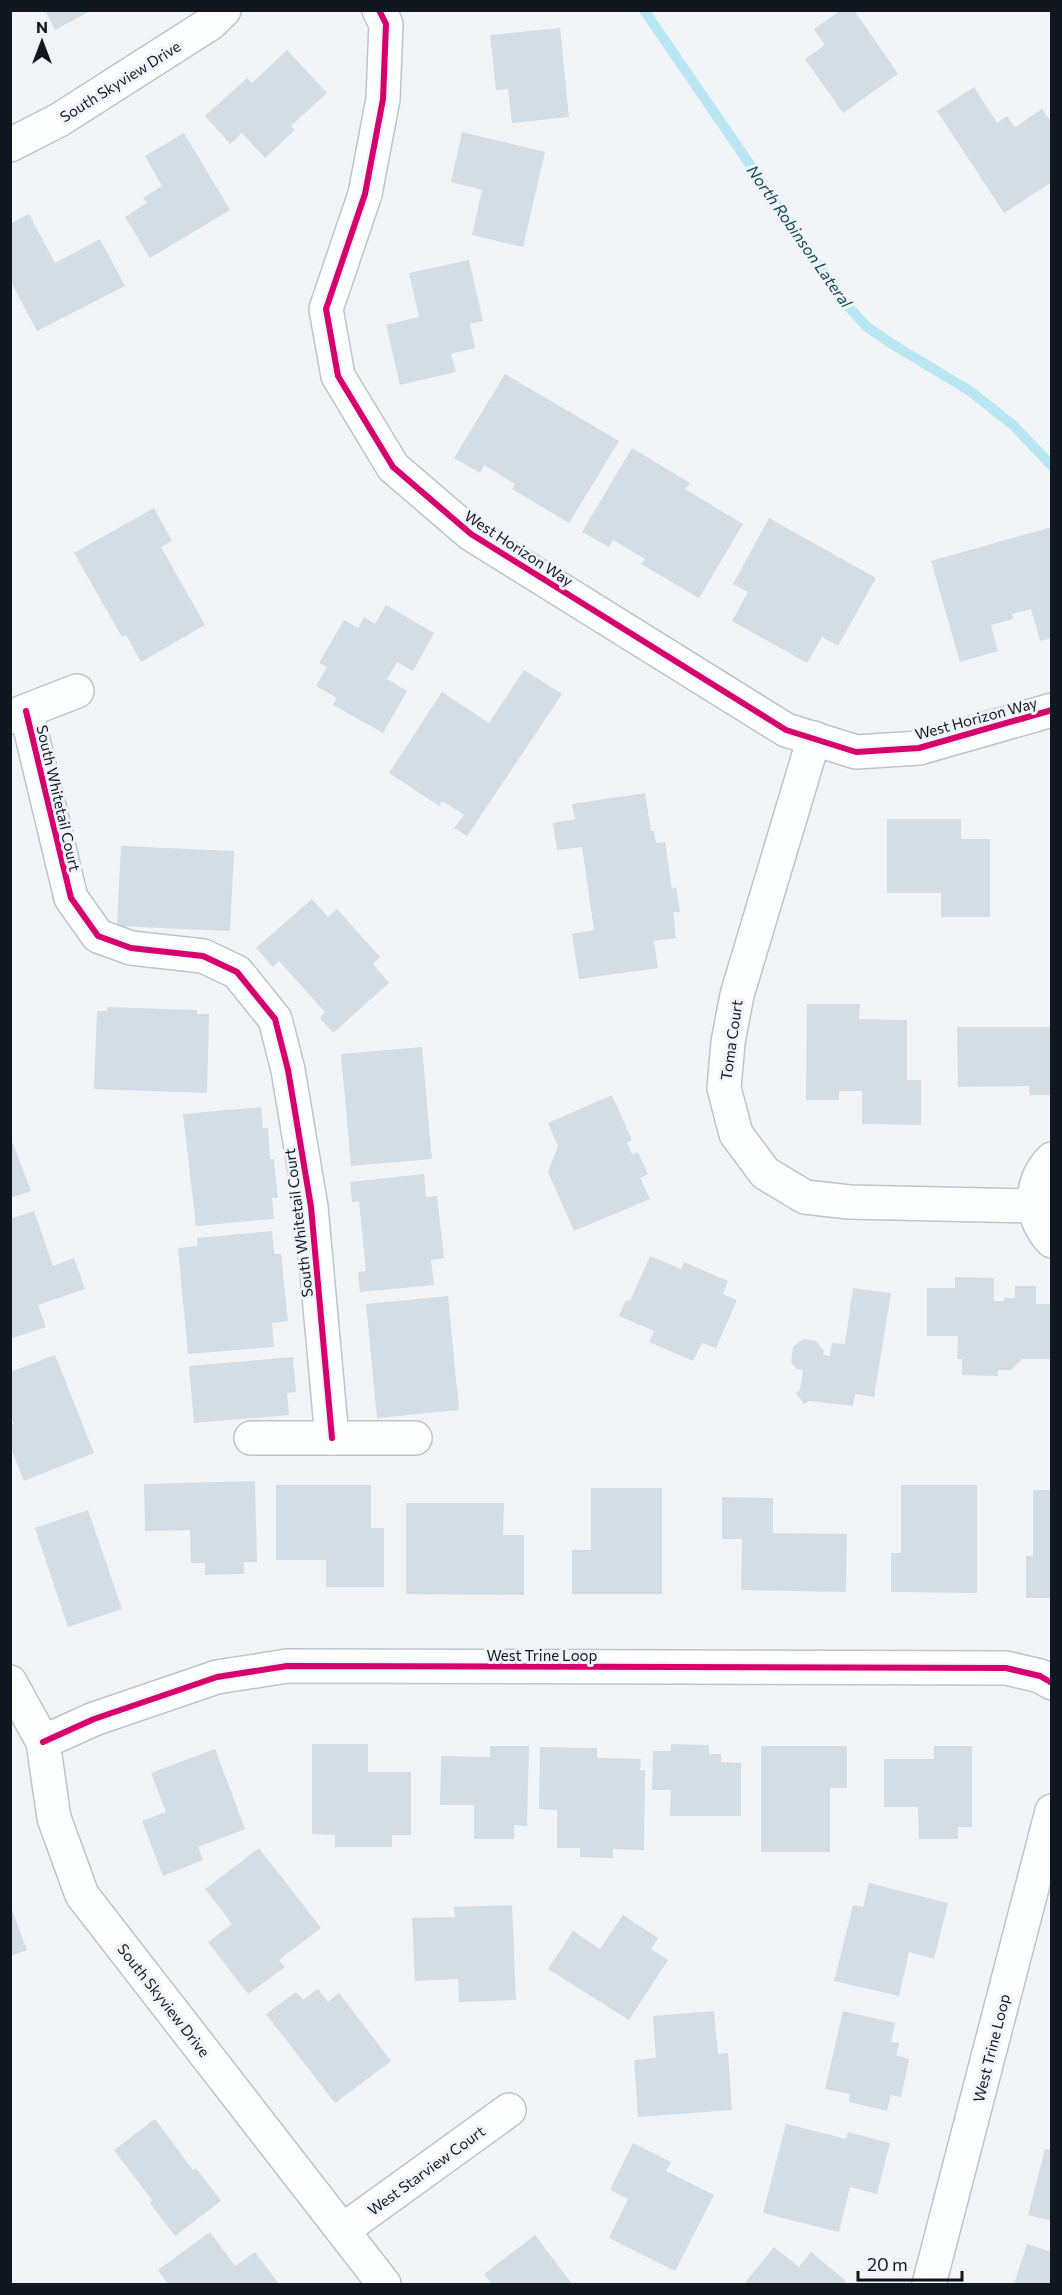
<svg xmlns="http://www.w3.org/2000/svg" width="1062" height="2295" font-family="Commissioner,sans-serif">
  <rect width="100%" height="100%" fill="#f2f5f8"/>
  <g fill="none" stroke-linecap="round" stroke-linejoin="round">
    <path stroke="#b8e6f2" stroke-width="10" d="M644 10 844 302 867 327 892 344 970 391 1013 425 1052 466"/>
  </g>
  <g fill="#d3dde5">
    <path d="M45 10H92L55 30Z"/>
    <path d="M841 10H854L898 74 843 113 805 59 825 45 814 29Z"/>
    <path d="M560 28 569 117 512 123 508 89 496 90 490 35Z"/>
    <path d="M287 50 327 93 291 126 295 130 265 158 242 133 230 144 205 116 247 78 252 83Z"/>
    <path d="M974 87 997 123 1007 116 1015 127 1042 109 1052 123V182L1004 213 937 111Z"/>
    <path d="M462 132 545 152 523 247 472 235 482 190 451 182Z"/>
    <path d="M184 133 230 210 150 258 125 217 147 203 143 198 162 186 145 156Z"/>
    <path d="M29 214 55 263 100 239 125 286 37 331 10 280V224Z"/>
    <path d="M469 260 483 321 470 324 475 348 451 354 456 372 400 385 386 325 419 317 409 273Z"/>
    <path d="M505 374 619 441 569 523 512 489 515 484 484 465 480 473 454 458Z"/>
    <path d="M632 448 690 483 685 489 743 524 699 598 641 564 645 559 613 540 609 547 582 532Z"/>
    <path d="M154 508 172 541 161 547 205 625 141 662 126 635 122 637 74 553Z"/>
    <path d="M769 518 876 578 838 646 822 637 807 663 732 621 748 592 733 584Z"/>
    <path d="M1052 527V638L1040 641 1031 609 1012 614 1013 619 991 625 998 651 960 662 931 561Z"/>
    <path d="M386 605 434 633 413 671 397 662 387 679 407 691 383 733 333 705 337 698 316 686 327 667 319 663 344 620 358 628 364 617 375 624Z"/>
    <path d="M524 670 562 694 467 836 454 828 464 815 442 801 439 806 389 773 442 692 489 723Z"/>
    <path d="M645 793 651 831H654L656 843 665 842 672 889 676 887 680 912H673L676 938 654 941 658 968 579 979 572 934 594 930 582 847 557 850 553 823 575 819 572 804Z"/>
    <path d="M887 819H961V839H990V917H941V893H887Z"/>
    <path d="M121 846 234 851 230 931 117 926Z"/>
    <path d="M312 899 328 917 337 909 380 957 373 964 389 983 333 1033 320 1018 325 1012 279 961 273 967 256 948Z"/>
    <path d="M807 1004H860L859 1019 907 1020V1080H921V1125L862 1124V1091H839V1100H806Z"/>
    <path d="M107 1007 197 1010V1014H209L207 1093 94 1089 97 1011H107Z"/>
    <path d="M957 1027H1050L1052 1095H1030L1029 1086 958 1087Z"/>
    <path d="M422 1047 432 1159 351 1166 341 1054Z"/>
    <path d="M612 1095 632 1140 627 1143 632 1154 638 1152 648 1174 640 1178 650 1199 574 1231 548 1172 558 1146 548 1123Z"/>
    <path d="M261 1107 263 1128H268L270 1159H274V1162L278 1198H272L274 1219 196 1226 183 1114Z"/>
    <path d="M10 1136 31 1191 10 1198Z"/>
    <path d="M424 1174 426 1197 437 1196 444 1258 431 1260 434 1285 360 1292 358 1272 366 1271 359 1201 352 1202 350 1182Z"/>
    <path d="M34 1211 53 1266 74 1258 85 1289 38 1305 46 1327 10 1339V1219Z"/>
    <path d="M272 1231 274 1254H281L288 1321 272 1323 274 1347 188 1354 178 1248 197 1246V1238Z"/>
    <path d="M650 1256 681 1269 684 1262 728 1281 723 1294 737 1300 716 1348 702 1343 693 1361 649 1342 654 1331 619 1316 626 1300 630 1301Z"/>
    <path d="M955 1277 994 1278V1301H1004V1298H1015V1286H1036V1304H1052V1359H1022L1011 1370H998V1376L962 1375V1359H957L958 1336H927V1288H955Z"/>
    <path d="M853 1288 891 1293 874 1397 855 1394 853 1406 809 1401 804 1404 796 1393 800 1390 803 1370 797 1369 791 1362 793 1347 803 1339 816 1341 824 1351 823 1355 830 1356 832 1343 845 1344Z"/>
    <path d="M448 1296 459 1410 377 1418 366 1304Z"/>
    <path d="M55 1355 94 1453 24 1481 10 1446V1425L14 1424 10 1416V1372Z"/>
    <path d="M293 1357 296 1392 287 1393 289 1415 194 1423 189 1366Z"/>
    <path d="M255 1481 257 1562H244V1574L205 1575V1563H191L190 1530 145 1531 144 1484Z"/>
    <path d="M276 1485H371V1528H384V1587H326V1560H276Z"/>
    <path d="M901 1485H977V1593L891 1592V1553H901Z"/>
    <path d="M591 1488H662V1594H572V1550H591Z"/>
    <path d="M1033 1490H1052V1598H1026V1556H1033Z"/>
    <path d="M722 1497 773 1498V1533L847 1534 846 1592 741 1590 742 1539H722Z"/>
    <path d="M406 1503H504L503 1535H524V1595L406 1594Z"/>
    <path d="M88 1510 122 1609 68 1627 35 1528Z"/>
    <path d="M312 1744H368V1772H411V1835H392V1847H335V1835L312 1834Z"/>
    <path d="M671 1744 709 1745V1754H721V1762L741 1763V1816H670L671 1790H652L653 1751H671Z"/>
    <path d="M490 1746H529L527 1826 514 1825V1839H474V1805H440L441 1756 490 1757Z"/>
    <path d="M761 1746H847V1788H830V1852H761Z"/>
    <path d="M934 1746H972V1827H958V1839H919L918 1807H884V1759H934Z"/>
    <path d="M540 1747 597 1748V1758L641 1759 640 1770H645L644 1850 613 1849V1858L580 1857V1848H557V1810L539 1809Z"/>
    <path d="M215 1749 245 1829 198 1847 203 1860 163 1876 142 1821 166 1812 151 1773Z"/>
    <path d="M259 1848 321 1928 279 1960 285 1967 248 1994 208 1942 232 1924 205 1889Z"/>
    <path d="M869 1883 948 1903 934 1959 909 1952 899 1996 834 1981 853 1905 863 1907Z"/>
    <path d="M512 1905 516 2000 459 2002 458 1979 415 1981 412 1918 455 1917 454 1907Z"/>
    <path d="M10 1910H12L27 1950 10 1956Z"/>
    <path d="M623 1915 658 1938 651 1949 668 1960 629 2020 548 1969 573 1931 600 1949Z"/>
    <path d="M318 1989 328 2002 339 1993 391 2061 335 2103 266 2014 296 1992 303 2000Z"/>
    <path d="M714 2011 718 2054 728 2053 732 2110 638 2117 634 2060 656 2058 653 2016Z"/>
    <path d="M843 2011 895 2023 891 2042 899 2043 896 2055 909 2059 901 2097 891 2095 887 2111 849 2102 850 2094 825 2089Z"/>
    <path d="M155 2119 193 2170 196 2168 221 2201 175 2236 150 2203 152 2200 114 2150Z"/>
    <path d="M786 2124 846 2139 848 2132 890 2143 877 2194 850 2187 839 2232 763 2213Z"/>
    <path d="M633 2143 671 2162 666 2171 714 2195 675 2271 609 2238 628 2199 610 2190Z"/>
    <path d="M1052 2144V2221L1028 2215 1045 2149 1049 2150Z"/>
    <path d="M210 2232 235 2266 255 2252 279 2284H168L158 2270Z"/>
    <path d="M535 2235 572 2284H492L484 2274Z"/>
    <path d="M1027 2244 1052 2252V2284H1014Z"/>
    <path d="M774 2247 799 2267 811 2252 846 2281 843 2284H744Z"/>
  </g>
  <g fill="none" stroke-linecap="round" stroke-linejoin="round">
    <g stroke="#bec4ca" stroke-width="36">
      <g id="minor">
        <path d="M379 10 386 24 383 99 365 194 326 309 338 376 393 467 471 534 786 730 856 752 919 748 1052 710"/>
        <path d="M10 145 59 120 211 23 224 10"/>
        <path d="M26 711 71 898 98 936 131 948 203 956 237 972 275 1019 288 1070 311 1207 332 1438"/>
        <path d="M10 717 77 691"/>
        <path d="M814 738 737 995 728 1042 724 1088 736 1134 765 1173 805 1197 849 1202 1034 1206"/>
        <path d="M1052 1159C1029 1182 1029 1217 1052 1241"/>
        <path d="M251 1438H415"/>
        <path d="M10 1682 43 1742 54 1818 82 1895 384 2284"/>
        <path d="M43 1742 94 1719 217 1677 287 1666 1006 1668 1040 1676 1052 1683"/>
        <path d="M343 2230 509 2110"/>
        <path d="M929 2284 1052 1811"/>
      </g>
    </g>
    <use href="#minor" stroke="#fdfefe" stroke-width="33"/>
    <g stroke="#f0f4fa" stroke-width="10">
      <g id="cycleway">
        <path d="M379 10 386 24 383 99 365 194 326 309 338 376 393 467 471 534 786 730 856 752 919 748 1052 710"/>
        <path d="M26 711 71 898 98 936 131 948 203 956 237 972 275 1019 288 1070 311 1207 332 1438"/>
        <path d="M43 1742 94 1719 217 1677 287 1666 1006 1668 1040 1676 1052 1683"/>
      </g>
    </g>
    <use href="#cycleway" stroke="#d6006c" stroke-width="6"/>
  </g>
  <g text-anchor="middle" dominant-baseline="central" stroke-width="6" stroke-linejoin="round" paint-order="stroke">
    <g font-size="15" fill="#101721" stroke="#f0f4fa">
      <text transform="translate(120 81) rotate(-32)">South Skyview Drive</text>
      <text transform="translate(519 548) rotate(33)">West Horizon Way</text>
      <text transform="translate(976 718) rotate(-15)">West Horizon Way</text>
      <text transform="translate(59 798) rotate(77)">South Whitetail Court</text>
      <text transform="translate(731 1040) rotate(-82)">Toma Court</text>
      <text transform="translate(298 1223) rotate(-97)">South Whitetail Court</text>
      <text x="542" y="1655">West Trine Loop</text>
      <text transform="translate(164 2000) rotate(52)">South Skyview Drive</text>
      <text transform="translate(991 2048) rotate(-76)">West Trine Loop</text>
      <text transform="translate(426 2170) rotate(-36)">West Starview Court</text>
    </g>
    <g font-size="16" font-style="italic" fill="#114955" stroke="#f0f4fa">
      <text transform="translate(800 236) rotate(55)">North Robinson Lateral</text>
    </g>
  </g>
  <rect width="1062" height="2295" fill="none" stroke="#101721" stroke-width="24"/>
  <g transform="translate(42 42)" stroke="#f0f4fa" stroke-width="4.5" paint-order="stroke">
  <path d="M0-4.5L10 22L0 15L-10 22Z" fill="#101721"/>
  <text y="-9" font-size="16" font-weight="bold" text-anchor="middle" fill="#101721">N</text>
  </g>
  <path d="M858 2271v9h104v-9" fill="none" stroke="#101721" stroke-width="3"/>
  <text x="867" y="2271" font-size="18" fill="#101721" stroke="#f0f4fa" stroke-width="4.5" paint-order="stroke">20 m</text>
</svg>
